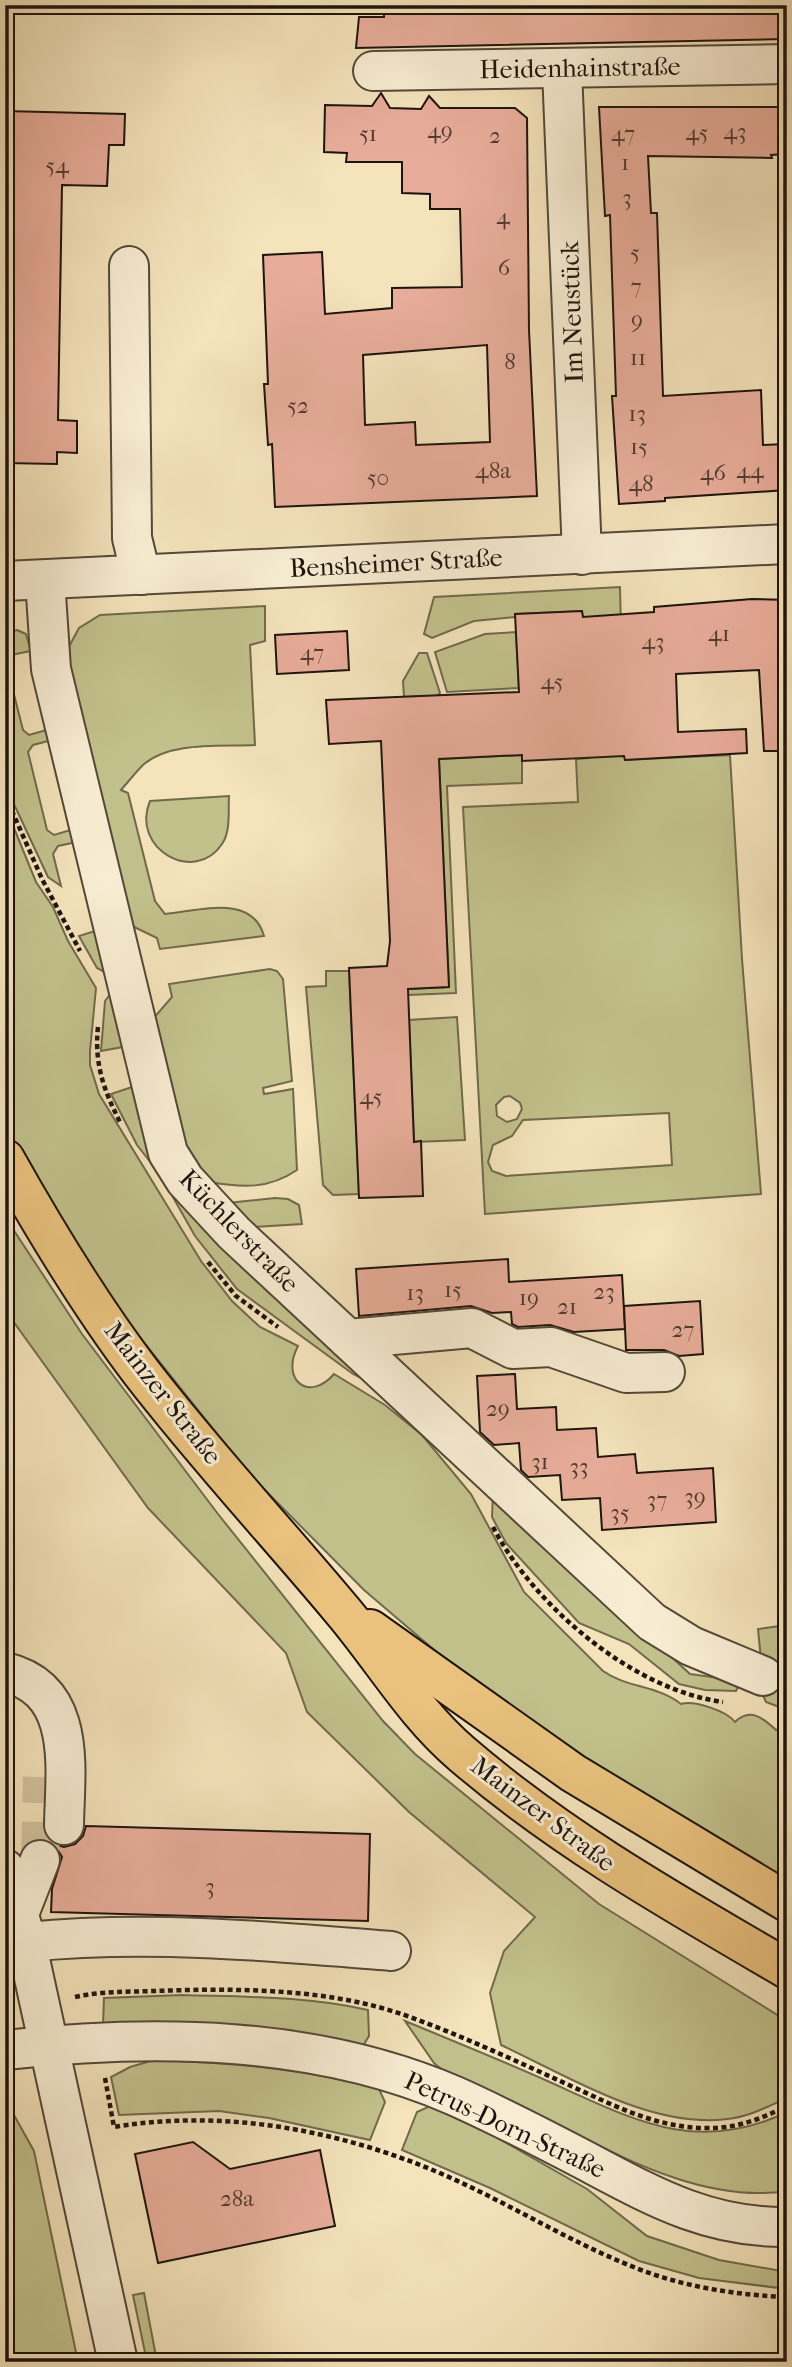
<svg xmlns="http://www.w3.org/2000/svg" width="792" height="2367" font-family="'IM FELL French Canon',serif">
  <rect width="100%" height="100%" fill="#f4e3bb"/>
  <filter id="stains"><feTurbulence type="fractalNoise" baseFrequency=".00286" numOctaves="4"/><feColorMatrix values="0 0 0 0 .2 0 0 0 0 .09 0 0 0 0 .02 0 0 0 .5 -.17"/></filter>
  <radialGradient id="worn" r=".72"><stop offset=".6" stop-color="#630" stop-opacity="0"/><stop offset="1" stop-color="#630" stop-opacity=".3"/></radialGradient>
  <g fill="#c2c18c" stroke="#706a4d" stroke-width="2" fill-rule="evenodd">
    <path d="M620 587 622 672 585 674 582 611 516 614 515 617 474 621 432 638 424 634 434 597Z"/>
    <path d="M265 606V641L250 645 255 745C221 747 170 741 143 765 135 773 128 782 121 790L128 793 155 901 165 914C199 911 252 893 264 936L160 949 157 938 128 924 66 652 79 628 100 615Z"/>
    <path d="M17 630 26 634 31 651 11 655 6 663 23 730 29 735 50 729 52 740 33 745 28 752 47 830 54 835 74 829 77 842 58 846 53 854 61 886 48 877 5 785V633Z"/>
    <path d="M516 632 519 688 447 692 435 652 485 634Z"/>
    <path d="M419 653H427L440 693 437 696 404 697 403 681Z"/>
    <path d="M624 738 625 760 730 755 742 959 761 1194 485 1214 463 807 578 802 576 759 589 758 588 740ZM510 1096 520 1103 522 1109 517 1119 507 1122 497 1116 496 1105 504 1097ZM669 1113 672 1165 506 1176 492 1171 488 1162 493 1145 512 1136 523 1120Z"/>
    <path d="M522 755V783L447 786 456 993 408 995V989L449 987 439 759Z"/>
    <path d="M229 796C228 811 231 831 222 844 195 885 130 849 150 801Z"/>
    <path d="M5 806 36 882 53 907 68 941 96 988 90 1051V1065L99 1094 201 1261 232 1301 260 1327 298 1346C280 1380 309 1403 334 1374L385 1405 422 1435 471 1494 524 1592 603 1671C627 1688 657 1685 681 1704 694 1700 727 1711 735 1722 750 1707 763 1718 776 1730L787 1726V1882L657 1809 446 1660 364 1590 250 1475 131 1326 59 1220 5 1127Z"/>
    <path d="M98 930 110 975 97 968 79 936Z"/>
    <path d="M270 969 277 971 283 979 292 1081 263 1088 264 1094 293 1089 297 1170C269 1189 243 1188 210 1182L182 1145 152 1020 172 997 169 984Z"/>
    <path d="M326 971H349L359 1194 333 1195 323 1185 306 987 326 986Z"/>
    <path d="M113 990 155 1168 137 1145 111 1094 132 1087 123 1047 101 1051 105 1001Z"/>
    <path d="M457 1017 465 1140 414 1142 409 1020Z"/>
    <path d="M170 1192 379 1387 353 1374 237 1289 195 1236Z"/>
    <path d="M275 1198 288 1199 299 1205 302 1224 253 1227 227 1203Z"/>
    <path d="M5 1217 82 1334 218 1514 383 1721 415 1754 599 1904 787 2021V2098C767 2107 748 2117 727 2119 651 2129 568 2076 501 2045L490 1993 504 1951 535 1917 409 1812 307 1712 286 1653 148 1508 5 1310Z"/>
    <path d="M493 1493 690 1674 741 1681 736 1691 705 1690 679 1684 629 1644 579 1623 506 1543 492 1517Z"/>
    <path d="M787 1625V1673L762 1670 758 1629Z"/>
    <path d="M764 1684 787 1687V1710L766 1702 761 1691Z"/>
    <path d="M182 1995C244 1997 308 1996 368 2010L369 2036 363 2046 103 2025 104 1998Z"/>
    <path d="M405 2021C451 2040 498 2059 543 2079 629 2117 694 2157 787 2112V2191C702 2204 617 2154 544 2119 512 2103 479 2089 447 2074L434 2063Z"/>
    <path d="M154 2060C231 2063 304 2068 379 2089L385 2102 370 2140 269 2118 219 2111 119 2115 111 2077 130 2067Z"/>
    <path d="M5 2106 14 2115 34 2151 78 2362H16L5 2322Z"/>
    <path d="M430 2106 496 2137 587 2189 647 2236 719 2260 787 2272V2289L699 2278 639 2261 490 2188 402 2150 417 2112Z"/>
    <path d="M144 2293 157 2362H147L133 2295Z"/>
  </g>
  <g fill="#e8ad9a" stroke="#1e140e" stroke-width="2" fill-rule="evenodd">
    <path d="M384 5H787V39L356 48 359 17H384Z"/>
    <path d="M381 93 390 108 421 109 429 96 440 108H515L527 118 529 330 537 496 275 507 272 444 268 445 264 384H268L263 255 322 252 325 314 392 308V288L462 287 460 209H430V194L402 193V162H346L347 153 324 152 325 105 372 106ZM487 345 490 442 416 445 415 422 365 425 363 355Z"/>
    <path d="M599 107H787V154L771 155 772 158 648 156 651 213H657L663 396 761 390 763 445 787 444V490L665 498V501L619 504 612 396H616L610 215 605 216Z"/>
    <path d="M5 111 125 114 124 145H109L107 186 62 185 58 420 77 421V453L57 452V464L5 463Z"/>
    <path d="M752 599 787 600V751H764L759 670 676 674 678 732 746 729 747 753 625 760 624 756 522 761V755L439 759 449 987 408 989 414 1142 421 1141 423 1196 359 1198 349 968 387 966 390 941 381 741 329 744 326 700 519 692 515 614 582 611 583 617 654 612V607Z"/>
    <path d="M347 631 349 670 277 674 275 635Z"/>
    <path d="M508 1259 509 1282 622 1275 625 1329 574 1332 550 1325 518 1327 512 1324 511 1312 492 1313 471 1306 359 1316 356 1269Z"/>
    <path d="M700 1301 703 1354 679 1356 664 1350H626L624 1306Z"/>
    <path d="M515 1374 517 1409 556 1407 557 1430 596 1428 598 1457 635 1454 637 1473 713 1468 716 1522 602 1530 600 1498 562 1500 560 1475 528 1477 521 1470 519 1443 494 1445 480 1432 477 1376Z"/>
    <path d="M29 1824 42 1825 50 1841 37 1838 28 1842Z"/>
    <path d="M86 1826 370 1834 368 1921 51 1912 52 1889 62 1857 54 1844 64 1847 75 1844 83 1836Z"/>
    <path d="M193 2142 230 2169 320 2150 335 2226 158 2263 135 2154Z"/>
  </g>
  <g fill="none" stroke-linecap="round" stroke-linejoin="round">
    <path stroke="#d4c4a1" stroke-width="38" stroke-dasharray="38 19" stroke-linecap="butt" d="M40 1860 42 1777"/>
    <g stroke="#544839" stroke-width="42">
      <g id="minor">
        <path d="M562 70 582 555"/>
        <path d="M373 71 787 64"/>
        <path d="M129 266 132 538 141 575"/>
        <path d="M45 580 51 669 168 1153 185 1180 234 1233 652 1622 691 1646 763 1676"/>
        <path d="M5 581 787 544"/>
        <path d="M348 1339 472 1328 513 1349 551 1347 626 1373 665 1372"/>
        <path d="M5 1672C78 1690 65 1768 64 1825"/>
        <path d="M5 1869 24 1932 118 2362"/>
        <path d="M19 1914 40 1860"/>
        <path d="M27 1942C148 1930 269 1941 391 1951"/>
        <path d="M5 2050C154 2034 315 2035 455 2096 500 2116 544 2139 588 2162 654 2197 709 2228 787 2227"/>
      </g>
    </g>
    <g stroke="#1e140e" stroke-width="42">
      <g id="major">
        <path d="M5 1159C46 1232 90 1305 141 1372 204 1454 275 1530 341 1609 382 1657 413 1712 462 1754 562 1840 674 1903 787 1969"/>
        <path d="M370 1629 573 1773 787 1902"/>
      </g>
    </g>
    <g stroke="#1e140e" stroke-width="4.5" stroke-dasharray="5 3.5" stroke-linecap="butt">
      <path d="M5 795 42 879 80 951"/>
      <path d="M98 1027C94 1064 104 1091 121 1124"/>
      <path d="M208 1262 236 1296 278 1327"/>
      <path d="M493 1527C534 1606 633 1690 723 1702"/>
      <path d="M75 1997C101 1991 127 1992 154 1991 238 1988 331 1988 410 2017 465 2037 518 2062 571 2086 615 2106 657 2128 706 2128 735 2129 761 2119 787 2106"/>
      <path d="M105 2078 114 2127C222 2109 334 2129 435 2171 504 2200 567 2241 636 2268 684 2287 736 2295 787 2297"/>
    </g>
    <use href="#minor" stroke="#f8edd3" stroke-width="38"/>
    <use href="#major" stroke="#eac27e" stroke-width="38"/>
  </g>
  <g text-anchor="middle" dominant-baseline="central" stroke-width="6" stroke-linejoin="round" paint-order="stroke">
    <g font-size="23" fill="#503a31">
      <text x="440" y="130">49</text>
      <text x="735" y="131">43</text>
      <text x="697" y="132">45</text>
      <text x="368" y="133">51</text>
      <text x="623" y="133">47</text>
      <text x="495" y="135">2</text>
      <text x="625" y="162">1</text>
      <text x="57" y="165">54</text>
      <text x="627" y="197">3</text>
      <text x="503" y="216">4</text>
      <text x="635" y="252">5</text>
      <text x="504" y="267">6</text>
      <text x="636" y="286">7</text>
      <text x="637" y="319">9</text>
      <text x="638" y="357">11</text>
      <text x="510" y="361">8</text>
      <text x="298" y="405">52</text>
      <text x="637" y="413">13</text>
      <text x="639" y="446">15</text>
      <text x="493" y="470">48a</text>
      <text x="750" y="470">44</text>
      <text x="713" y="472">46</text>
      <text x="378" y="477">50</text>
      <text x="641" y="483">48</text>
      <text x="719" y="633">41</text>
      <text x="653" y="641">43</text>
      <text x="312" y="652">47</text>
      <text x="552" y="681">45</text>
      <text x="371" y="1096">45</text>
      <text x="453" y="1289">15</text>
      <text x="604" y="1291">23</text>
      <text x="415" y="1292">13</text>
      <text x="529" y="1297">19</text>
      <text x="567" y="1306">21</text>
      <text x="683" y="1329">27</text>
      <text x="498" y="1408">29</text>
      <text x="540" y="1461">31</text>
      <text x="579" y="1466">33</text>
      <text x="695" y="1496">39</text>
      <text x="657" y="1499">37</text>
      <text x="620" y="1512">35</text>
      <text x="210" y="1886">3</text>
      <text x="237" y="2198">28a</text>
    </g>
    <g font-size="26" fill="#1e140e" stroke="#f8edd3">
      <text transform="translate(580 68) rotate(-1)">Heidenhainstraße</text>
      <text transform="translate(572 312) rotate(-92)">Im Neustück</text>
      <text transform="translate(396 563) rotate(-3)">Bensheimer Straße</text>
      <text transform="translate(239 1231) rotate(46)">Küchlerstraße</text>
      <text transform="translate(163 1393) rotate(52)">Mainzer Straße</text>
      <text transform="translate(543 1814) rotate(37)">Mainzer Straße</text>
      <text transform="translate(505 2125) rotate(25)">Petrus-Dorn-Straße</text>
    </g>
  </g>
  <rect width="792" height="2367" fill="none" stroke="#f4e3bb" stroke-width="28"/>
  <rect x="7" y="7" width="778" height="2353" fill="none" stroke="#1e140e" stroke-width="3.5"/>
  <rect x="14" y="14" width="764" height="2339" fill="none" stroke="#1e140e" stroke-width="2"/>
  <rect width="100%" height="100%" filter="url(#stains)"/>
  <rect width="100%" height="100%" fill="url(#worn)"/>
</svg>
